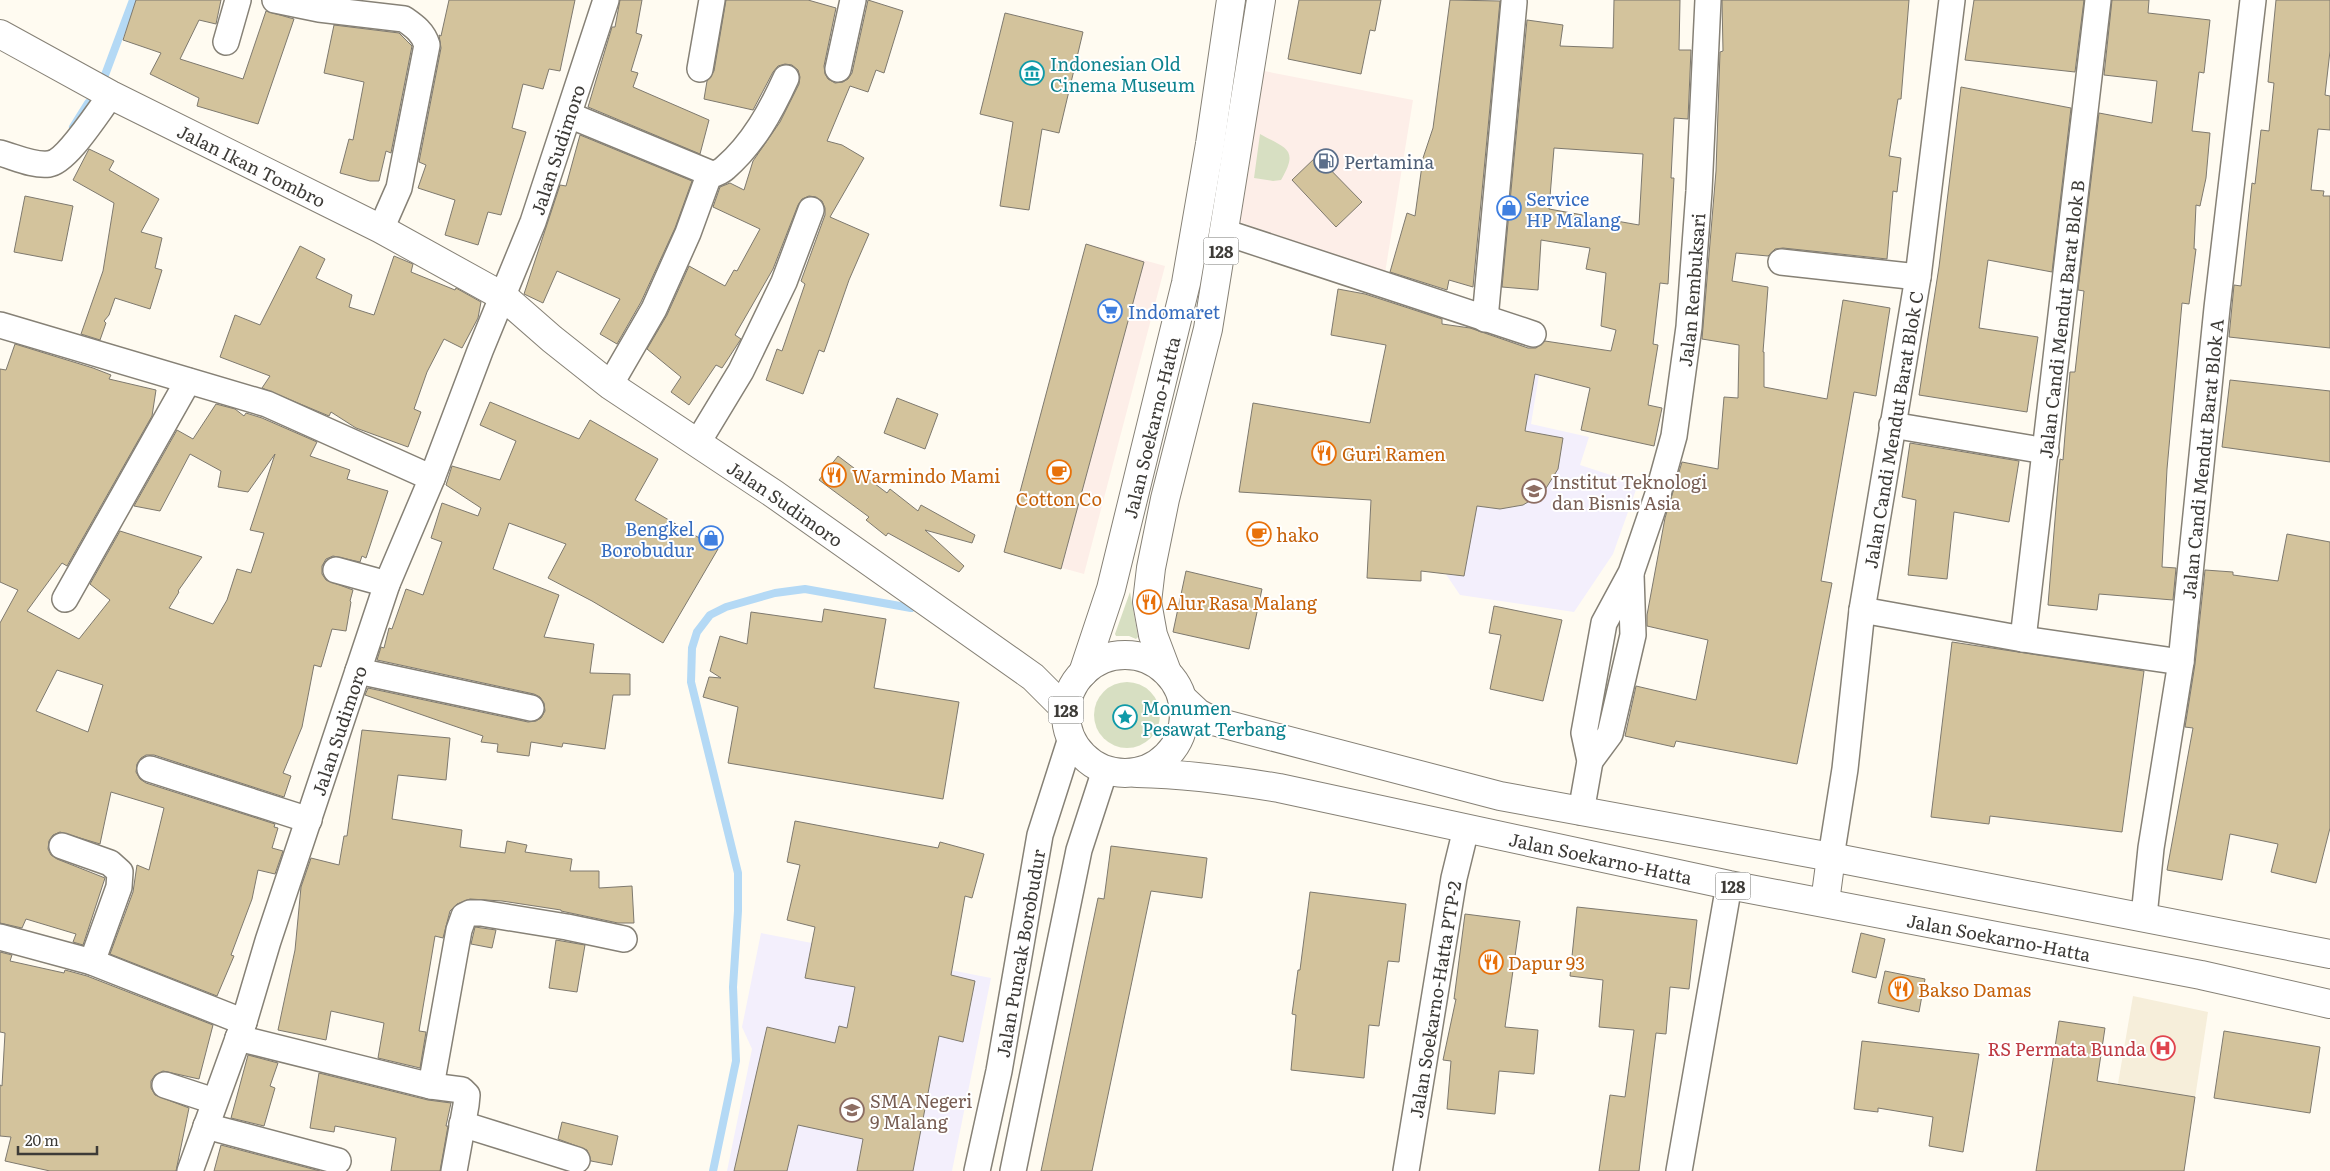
<svg xmlns="http://www.w3.org/2000/svg" width="2330" height="1171" font-family="Literata,serif">
  <rect width="100%" height="100%" fill="#fffbf1"/>
  <g fill="#fdeee8">
    <path d="M1264 71 1413 100 1385 273 1240 222Z"/>
    <path d="M1086 244 1165 266 1084 574 1004 552Z"/>
  </g>
  <path fill="#f6eeda" d="M2133 996 2208 1012 2184 1171H2103Z"/>
  <g fill="#f3effc">
    <path d="M1490 361 1539 375 1531 424 1589 437 1580 465 1638 484 1613 554 1574 612 1460 595 1433 555Z"/>
    <path d="M761 933 991 978 952 1171H727L752 1049 742 1027Z"/>
  </g>
  <g fill="#d7dfc2">
    <path d="M1260 134C1287 149 1299 149 1281 180L1273 181 1254 178Z"/>
    <path d="M1130 592 1138 637 1136 639 1129 636H1116L1115 634Z"/>
    <circle cx="1127" cy="715" r="33"/>
  </g>
  <g fill="none" stroke-linecap="round" stroke-linejoin="round">
    <g stroke="#b4d9f5" stroke-width="8">
      <path d="M102 83 133 0"/>
      <path d="M73 127 88 103"/>
      <path d="M713 1171 736 1061 733 987 738 911V873L691 682 692 648 697 632 710 615 726 607 775 593 805 589 911 608"/>
    </g>
  </g>
  <g fill="#d3c39c" stroke="#7e796e" fill-rule="evenodd">
    <path d="M136 0H221L216 24 199 20 180 59 243 79 266 11 294 19 258 124 197 106 199 98 150 74 161 53 123 40Z"/>
    <path d="M449 0H575L560 71 549 69 543 89 523 84 512 128 526 132 501 215 488 212 478 245 445 235 455 200 418 188 426 165 419 162 441 48 439 35 441 36Z"/>
    <path d="M620 0H642L636 33 642 35 631 71 638 73 633 87 709 120 700 154 588 107 612 27H615Z"/>
    <path d="M726 0H808L836 8 824 66 825 74 828 79 835 83 843 82 848 79 852 73 868 0 903 11 884 73 876 70 868 92 850 86 827 141 842 145 864 158 830 217 869 234 849 280 824 352 819 350 803 394 766 380 777 349 782 351 805 284 801 281 825 215V208L822 201 816 197 809 196 802 199 798 205 773 269 735 335 741 339 739 342 722 368 716 365 689 405 671 392 681 377 647 349 667 315 689 266 725 286 734 270 737 271 760 229 713 207 720 187 730 183 744 190 753 161 780 122 799 84 800 77 798 70 792 65 785 64 778 66 773 72 753 110 704 99 707 81 714 71Z"/>
    <path d="M1299 0H1381L1375 31 1370 30 1361 74 1288 59Z"/>
    <path d="M1450 0 1500 1 1473 287 1449 280 1447 290 1390 272 1407 213 1415 216 1423 158 1433 128Z"/>
    <path d="M1614 0H1680L1679 50H1691L1688 119 1674 118 1671 178H1674L1668 284 1660 283 1653 344 1658 345 1648 405 1662 408 1654 446 1581 430 1590 388 1535 374 1525 431 1563 438 1558 469 1543 493 1523 505 1500 509 1477 506 1464 576 1421 571V581L1367 578 1371 500 1239 492 1253 403 1370 423 1386 345 1331 335 1338 289 1365 294 1442 319V324L1470 328 1528 348H1536L1545 341 1611 351 1616 330 1601 326 1606 273 1586 269 1590 248 1541 240 1538 290 1502 287 1527 20 1563 25 1560 46 1613 48ZM1554 148 1643 154 1639 225 1549 209Z"/>
    <path d="M1722 0H1909L1901 99H1898L1889 156 1901 158 1897 192 1893 191 1887 259 1783 248 1775 249 1768 256 1736 253 1732 281 1768 287 1763 352H1764V387L1827 399 1843 300 1890 308 1876 396 1854 392 1821 581 1832 583 1797 764 1676 741 1674 747 1625 736 1636 686 1696 700 1708 640 1647 626V615L1665 518 1682 462 1718 469 1724 397 1738 398 1739 345 1702 339 1716 171 1720 52 1723 51Z"/>
    <path d="M1974 0H2084L2075 72 1965 60Z"/>
    <path d="M2112 0H2149L2148 13 2210 20 2204 73 2199 72 2192 131 2210 133 2206 178 2200 206 2196 205 2194 249H2196L2189 304 2182 303 2167 469 2162 567 2176 568 2173 600 2099 594 2097 610 2048 605 2060 459 2063 460 2070 372H2075L2084 291 2078 290 2099 113 2152 123 2157 81 2104 75Z"/>
    <path d="M2276 0H2330V51L2325 95 2330 96V130L2318 129 2311 190 2324 191 2323 196H2330V348L2229 337 2234 285 2241 286 2252 183 2255 184 2261 130 2269 131 2274 83 2268 82Z"/>
    <path d="M1005 13 1083 32 1059 133 1042 129 1029 210 1000 206 1013 122 980 114Z"/>
    <path d="M334 25 399 33 412 46 391 153 386 151 379 181H370L340 173 349 139 353 140 364 82 324 73Z"/>
    <path d="M1961 87 2071 108 2052 272 1988 260 1979 328 2038 337 2027 412 1919 395 1939 267Z"/>
    <path d="M580 135 692 181 675 228 641 302 617 344 600 334 620 299 557 271 543 303 524 294 560 185 566 186Z"/>
    <path d="M89 149 114 161 109 170 159 199 141 232 162 238 155 268 162 270 150 309 115 298 109 315 104 321 106 323 100 340 81 334 103 271 114 203 73 180Z"/>
    <path d="M1317 156 1362 202 1336 227 1292 180Z"/>
    <path d="M25 196 73 206 62 261 14 252Z"/>
    <path d="M1086 244 1144 262 1061 569 1004 552Z"/>
    <path d="M300 246 325 259 316 278 352 295 349 307 374 315 394 256 413 264 411 272 455 290 456 288 481 302 478 318 462 348 444 339 427 372 414 409 421 412 408 447 356 428 331 412 329 416 262 388 270 376 220 357 235 315 260 325Z"/>
    <path d="M15 344 93 368 111 375 109 379 156 390 152 416 67 566 62 563 27 611 79 639 110 600 90 584 120 531 202 557 178 591 179 592 169 608 213 624 227 600 237 569 251 573 264 533 250 530 275 454 248 492 218 487 221 471 190 454 160 511 134 506 177 430 193 439 216 404 235 409 244 416 246 413 262 418 317 442 310 456 350 470 347 479 388 491 366 558 362 556 360 562 333 556 326 559 322 566V574L326 580 353 590 350 601 351 602 346 631 332 629 321 667 314 665 302 727 283 773 291 776 284 797 154 755H146L141 758 137 764 136 772 140 779 146 783 275 824 274 827 278 828 272 848 283 851 275 874 258 870 252 899 231 955 234 956 217 996 110 954 133 892 137 865 149 870 164 808 111 792 100 844 60 832 53 835 49 841 48 849 51 855 57 859 105 878 83 945 73 942 76 934 26 919 22 928 0 923V623L18 590 0 582V369L6 370ZM57 670 103 685 88 732 36 711Z"/>
    <path d="M2230 380 2330 391V462L2222 447Z"/>
    <path d="M897 398 938 414 925 449 884 433Z"/>
    <path d="M490 402 579 439 590 420 658 459 635 500 718 549 663 643 592 601 548 578 566 544 509 523 493 569 559 595 544 637 594 644 590 673 630 674V695H613L605 749 563 743 562 747 531 742 529 756 497 752 498 744 481 742 483 736 365 695 368 688 528 722 536 721 541 718 545 711 544 703 540 697 534 694 377 660 381 647 384 648 389 628 392 629 406 589 423 595 442 542 431 538 442 503 478 516 481 508 446 485 452 466 500 480 516 441 480 425Z"/>
    <path d="M1910 443 2019 461 2009 522 1954 512 1947 579 1908 575 1916 500 1902 497Z"/>
    <path d="M838 456 887 493 890 489 918 511 921 505 975 535 972 543 925 530 964 566 959 572 888 533 886 536 866 520 869 517 819 480Z"/>
    <path d="M2287 534 2330 542V828L2316 883 2271 872 2278 844 2230 834 2222 880 2167 870 2193 728 2185 727 2195 664 2205 570 2233 572V575L2278 581Z"/>
    <path d="M1186 571 1262 589 1249 649 1173 632Z"/>
    <path d="M1494 606 1562 620 1543 701 1490 689 1501 635 1489 633Z"/>
    <path d="M824 609 886 619 874 688 959 702 943 799 728 763 738 707 703 697 709 677 721 678 710 671 720 636 747 644 751 612 822 622Z"/>
    <path d="M1952 642 2144 671 2122 832 1990 816 1989 824 1931 817Z"/>
    <path d="M362 730 450 738 446 780 398 775 392 819 462 830 460 847 505 853 507 841 527 845 525 852 572 859 570 871H599V888L632 886 634 923H618L561 911V910L502 901 470 899 457 904 450 911 443 938 435 936 419 1031 426 1032 420 1068 378 1058 384 1023 331 1011 326 1040 278 1030 295 950 301 887 311 858 339 865 344 836H347Z"/>
    <path d="M795 821 938 848 940 842 984 854 972 898 965 896 951 975 975 981 963 1042 939 1036 913 1171H857L863 1139 798 1125 787 1171H734L767 1027 835 1043 839 1026 847 1028 855 987 805 978 815 927 787 920 800 865 787 862Z"/>
    <path d="M1111 846 1207 858 1202 898 1151 891 1092 1171H1041L1098 898 1104 899Z"/>
    <path d="M1310 892 1406 904 1399 962 1388 961 1379 1026 1369 1025 1364 1078 1291 1070 1296 1015 1292 1014 1298 970H1300Z"/>
    <path d="M1577 907 1697 920 1689 989 1670 987 1666 1034 1656 1033 1639 1171H1599L1610 1095 1625 1097 1634 1030 1599 1027 1603 980 1570 976Z"/>
    <path d="M1465 914 1520 921 1505 1027 1538 1030 1534 1074 1499 1071 1495 1114 1447 1109 1451 1061 1443 1060 1456 999H1454Z"/>
    <path d="M475 927 496 930 492 948 471 944Z"/>
    <path d="M1861 933 1885 939 1876 978 1852 972Z"/>
    <path d="M556 940 585 945 577 992 549 988Z"/>
    <path d="M0 952 12 955 10 961 64 973 65 970 87 976 213 1025 199 1079 163 1071 155 1075 151 1081V1088L155 1095 189 1108 176 1171H50L5 1161 11 1137 0 1136V1085L2 1086 5 1033 0 1032Z"/>
    <path d="M1885 971 1925 979 1919 1012 1878 1003Z"/>
    <path d="M2059 1021 2105 1028 2097 1081 2195 1097 2184 1171H2036Z"/>
    <path d="M2224 1031 2320 1047 2310 1113 2214 1098Z"/>
    <path d="M1862 1041 1979 1054 1963 1152 1929 1146 1933 1117 1878 1108V1112L1854 1109Z"/>
    <path d="M248 1055 278 1063 270 1086 275 1088 264 1126 231 1118Z"/>
    <path d="M319 1073 428 1100 451 1103 446 1126H448L440 1171H391L396 1138 335 1126 334 1132 310 1128Z"/>
    <path d="M562 1122 618 1136 612 1165 591 1161 587 1150 558 1139Z"/>
    <path d="M221 1145 320 1171H214Z"/>
  </g>
  <g fill="none" stroke-linecap="round" stroke-linejoin="round">
    <g stroke="#868176" stroke-width="28">
      <g id="street">
        <path d="M275 0 319 9 404 19C414 26 423 32 427 45L399 188 381 229"/>
        <path d="M226 42 238 0"/>
        <path d="M700 69 712 0"/>
        <path d="M838 69 853 0"/>
        <path d="M569 115 712 174"/>
        <path d="M0 153C15 157 33 166 49 164 67 162 99 110 111 95"/>
        <path d="M1224 232 1533 334"/>
        <path d="M1781 262 1918 277"/>
        <path d="M1485 319 1514 2"/>
        <path d="M0 325 267 404 432 478"/>
        <path d="M610 385 654 309 688 233 708 178C714 173 720 173 725 168 753 144 771 111 786 78"/>
        <path d="M1892 425 2046 451"/>
        <path d="M698 442 741 371 784 282 811 210"/>
        <path d="M336 570 387 584"/>
        <path d="M65 599 188 381"/>
        <path d="M1862 610 2023 639 2181 662"/>
        <path id="s1" d="M2023 639 2098 0"/>
        <path d="M358 671 531 708"/>
        <path d="M1590 761 1610 734 1633 635 1631 575"/>
        <path d="M150 769 309 820"/>
        <path id="s2" d="M1581 812 1590 761 1584 733 1604 623 1631 573 1658 494 1674 436 1689 327 1699 191 1708 0"/>
        <path d="M62 846 110 863 120 872 119 887 92 962"/>
        <path id="s3" d="M1831 857 1845 769 1862 610 1918 277 1952 0"/>
        <path id="s4" d="M2144 916 2151 848 2181 662 2217 308 2253 0"/>
        <path d="M0 937 92 962 244 1022"/>
        <path d="M238 1038 431 1086 462 1090 467 1095 466 1105 454 1171"/>
        <path d="M165 1085 214 1101"/>
        <path d="M431 1086 459 930 464 916 470 913H481L567 927 624 939"/>
        <path d="M462 1124 577 1160"/>
        <path d="M206 1126 338 1161"/>
        <path id="s5" d="M190 1171 244 1022 268 941 387 584 432 478 480 351 533 222 606 0"/>
        <path id="s6" d="M977 1171 999 1071 1040 835 1071 738"/>
        <path d="M1013 1171 1079 850 1105 770"/>
        <path id="s7" d="M1406 1171 1454 878 1466 829"/>
        <path d="M1679 1171 1729 885"/>
      </g>
    </g>
    <g stroke="#868176" stroke-width="30">
      <g id="secondary">
        <path id="s8" d="M0 34 111 95 381 229 504 297 552 339 610 385 774 494 1033 677 1066 710"/>
      </g>
    </g>
    <g stroke="#868176" stroke-width="30">
      <g id="primary">
        <circle cx="1125" cy="714" r="59"/>
        <path d="M1167 672 1153 635 1147 602 1151 568 1165 499 1208 329 1261 0"/>
        <path id="s9" d="M1083 673 1111 589 1186 283 1210 144 1231 0"/>
        <path d="M1182 698 1198 713 1213 721 1500 796 1831 857 2330 954"/>
        <path id="s10" d="M1137 773C1185 774 1231 780 1279 788L1729 885 2201 975 2330 1004"/>
        <path d="M1825 902 1831 857"/>
      </g>
    </g>
    <use href="#street" stroke="#fff" stroke-width="25"/>
    <use href="#secondary" stroke="#fff" stroke-width="28"/>
    <use href="#primary" stroke="#fff" stroke-width="28"/>
  </g>
  <defs>
    <g id="museum-ring" transform="scale(1.25)"><circle r="9.5" fill="#fff" stroke="#0f9aa8" stroke-width="1.5"/><path d="M0-6L6-3V-2H-6V-3ZM-5-1h2V3h-2ZM-1-1h2V3h-2ZM3-1h2V3H3ZM-6 4H6V6H-6Z" fill="#0f9aa8"/></g>
    <g id="fuel-ring" transform="scale(1.25)"><circle r="9.5" fill="#fff" stroke="#5c6f8a" stroke-width="1.5"/><path d="M-5.5-6h7V0h2V4h1.3V-2.5L3-4.5l.8-.8L6-3V5H2.5V1h-1V6h-7ZM-4.2-4.7v3.2H.2V-4.7Z" fill="#5c6f8a"/></g>
    <g id="shop-ring" transform="scale(1.25)"><circle r="9.5" fill="#fff" stroke="#3f7fe0" stroke-width="1.5"/><path d="M-5-2.5h2.3a2.7 3.5 0 0 1 5.4 0H5L5.5 6h-11ZM-1.5-2.5h3a1.5 2.3 0 0 0-3 0Z" fill="#3f7fe0"/></g>
    <g id="supermarket-ring" transform="scale(1.25)"><circle r="9.5" fill="#fff" stroke="#3f7fe0" stroke-width="1.5"/><path d="M-6-5.5h2.5l.6 2H6L4.5 2H-2.5L-4.4-4H-6ZM-1.5 3.2a1.3 1.3 0 1 0 .1 0ZM3 3.2a1.3 1.3 0 1 0 .1 0Z" fill="#3f7fe0"/></g>
    <g id="restaurant-ring" transform="scale(1.25)"><circle r="9.5" fill="#fff" stroke="#e8710a" stroke-width="1.5"/><path d="M-5-6h1v4h1v-4h1v4h1v-4h1v5L-1.5 .5V6h-2V.5L-5-1ZM5-6V6H3V1.5H1.5Q1.5-4 5-6Z" fill="#e8710a"/></g>
    <g id="cafe-ring" transform="scale(1.25)"><circle r="9.5" fill="#fff" stroke="#e8710a" stroke-width="1.5"/><path d="M-5.5-4.5H6V0H3Q3 3.5 0 3.5H-2.5Q-5.5 3.5-5.5 0ZM3-3.2v2h1.7v-2ZM-6 4.5H4V6H-6Z" fill="#e8710a"/></g>
    <g id="university-ring" transform="scale(1.25)"><circle r="9.5" fill="#fff" stroke="#8d6e63" stroke-width="1.5"/><path d="M0-5L7-2L0 1L-7-2ZM-4 1L0 2.5L4 1V4Q0 6-4 4Z" fill="#8d6e63"/></g>
    <g id="sight-ring" transform="scale(1.25)"><circle r="9.5" fill="#fff" stroke="#0f9aa8" stroke-width="1.5"/><path d="M0-6L1.8-2.2L6-1.7L2.9 1.2L3.7 5.4L0 3.3L-3.7 5.4L-2.9 1.2L-6-1.7L-1.8-2.2Z" fill="#0f9aa8"/></g>
    <g id="hospital-ring" transform="scale(1.25)"><circle r="9.5" fill="#fff" stroke="#e0444e" stroke-width="1.5"/><path d="M-5-5h3v3.5h4V-5h3V5h-3V1.5h-4V5h-3Z" fill="#e0444e"/></g>
    <g id="school-ring" transform="scale(1.25)"><circle r="9.5" fill="#fff" stroke="#8d6e63" stroke-width="1.5"/><path d="M0-5L7-2L0 1L-7-2ZM-4 1L0 2.5L4 1V4Q0 6-4 4Z" fill="#8d6e63"/></g>
  </defs>
  <g fill-rule="evenodd">
    <use href="#museum-ring" x="1032" y="73"/>
    <use href="#fuel-ring" x="1326" y="161"/>
    <use href="#shop-ring" x="1509" y="208"/>
    <use href="#supermarket-ring" x="1110" y="311"/>
    <use href="#restaurant-ring" x="1324" y="453"/>
    <use href="#cafe-ring" x="1059" y="472"/>
    <use href="#restaurant-ring" x="834" y="475"/>
    <use href="#university-ring" x="1534" y="491"/>
    <use href="#cafe-ring" x="1259" y="534"/>
    <use href="#shop-ring" x="711" y="538"/>
    <use href="#restaurant-ring" x="1149" y="602"/>
    <use href="#sight-ring" x="1125" y="717"/>
    <use href="#restaurant-ring" x="1491" y="962"/>
    <use href="#restaurant-ring" x="1901" y="989"/>
    <use href="#hospital-ring" x="2163" y="1048"/>
    <use href="#school-ring" x="852" y="1110"/>
  </g>
  <g text-anchor="middle" dominant-baseline="central" stroke-width="4" stroke-linejoin="round" paint-order="stroke">
    <g fill="#fff" stroke="#777673" stroke-width="1">
      <rect x="1203.5" y="237.5" width="35" height="27" rx="4"/>
      <rect x="1048.5" y="696.5" width="35" height="27" rx="4"/>
      <rect x="1715.5" y="872.5" width="35" height="27" rx="4"/>
    </g>
    <g font-size="16" font-weight="bold" fill="#3d3b37">
      <text x="1221" y="251">128</text>
      <text x="1066" y="710">128</text>
      <text x="1733" y="886">128</text>
    </g>
    <g font-size="18" fill="#0d838f" stroke="#fff" text-anchor="start">
      <text x="1050" y="63">Indonesian Old<tspan x="1050" dy="21">Cinema Museum</tspan></text>
      <text x="1142" y="707">Monumen<tspan x="1142" dy="21">Pesawat Terbang</tspan></text>
    </g>
    <g font-size="18" fill="#3d3b37" stroke="#fff">
      <text stroke="none"><textPath href="#s5" startOffset="1086">Jalan Sudimoro</textPath></text>
      <text stroke="none"><textPath href="#s8" startOffset="284">Jalan Ikan Tombro</textPath></text>
      <text stroke="none"><textPath href="#s2" startOffset="540">Jalan Rembuksari</textPath></text>
      <text stroke="none"><textPath href="#s1" startOffset="322">Jalan Candi Mendut Barat Blok B</textPath></text>
      <text stroke="none"><textPath href="#s9" startOffset="255">Jalan Soekarno-Hatta</textPath></text>
      <text stroke="none"><textPath href="#s3" startOffset="432">Jalan Candi Mendut Barat Blok C</textPath></text>
      <text stroke="none"><textPath href="#s4" startOffset="461">Jalan Candi Mendut Barat Blok A</textPath></text>
      <text stroke="none"><textPath href="#s8" startOffset="918">Jalan Sudimoro</textPath></text>
      <text stroke="none"><textPath href="#s5" startOffset="465">Jalan Sudimoro</textPath></text>
      <text stroke="none"><textPath href="#s10" startOffset="472">Jalan Soekarno-Hatta</textPath></text>
      <text stroke="none"><textPath href="#s10" startOffset="878">Jalan Soekarno-Hatta</textPath></text>
      <text stroke="none"><textPath href="#s6" startOffset="222">Jalan Puncak Borobudur</textPath></text>
      <text stroke="none"><textPath href="#s7" startOffset="174">Jalan Soekarno-Hatta PTP-2</textPath></text>
    </g>
    <g font-size="18" fill="#4e5e75" stroke="#fff" text-anchor="start">
      <text x="1344" y="161">Pertamina</text>
    </g>
    <g font-size="18" fill="#366cbe" stroke="#fff" text-anchor="start">
      <text x="1526" y="198">Service<tspan x="1526" dy="21">HP Malang</tspan></text>
      <text x="1128" y="311">Indomaret</text>
      <text x="694" y="528" text-anchor="end">Bengkel<tspan x="694" dy="21">Borobudur</tspan></text>
    </g>
    <g font-size="18" fill="#c56008" stroke="#fff" text-anchor="start">
      <text x="1342" y="453">Guri Ramen</text>
      <text x="852" y="475">Warmindo Mami</text>
      <text x="1059" y="498" text-anchor="middle">Cotton Co</text>
      <text x="1276" y="534">hako</text>
      <text x="1166" y="602">Alur Rasa Malang</text>
      <text x="1508" y="962">Dapur 93</text>
      <text x="1918" y="989">Bakso Damas</text>
    </g>
    <g font-size="18" fill="#785e54" stroke="#fff" text-anchor="start">
      <text x="1552" y="481">Institut Teknologi<tspan x="1552" dy="21">dan Bisnis Asia</tspan></text>
      <text x="870" y="1100">SMA Negeri<tspan x="870" dy="21">9 Malang</tspan></text>
    </g>
    <g font-size="18" fill="#be3a42" stroke="#fff" text-anchor="end">
      <text x="2146" y="1048">RS Permata Bunda</text>
    </g>
  </g>
  <path d="M18 1146v8h79v-8" fill="none" stroke="#3d3b37" stroke-width="2.5"/>
  <text x="25" y="1146" font-size="15" fill="#3d3b37" stroke="#ffffff" stroke-width="4" paint-order="stroke">20 m</text>
</svg>
